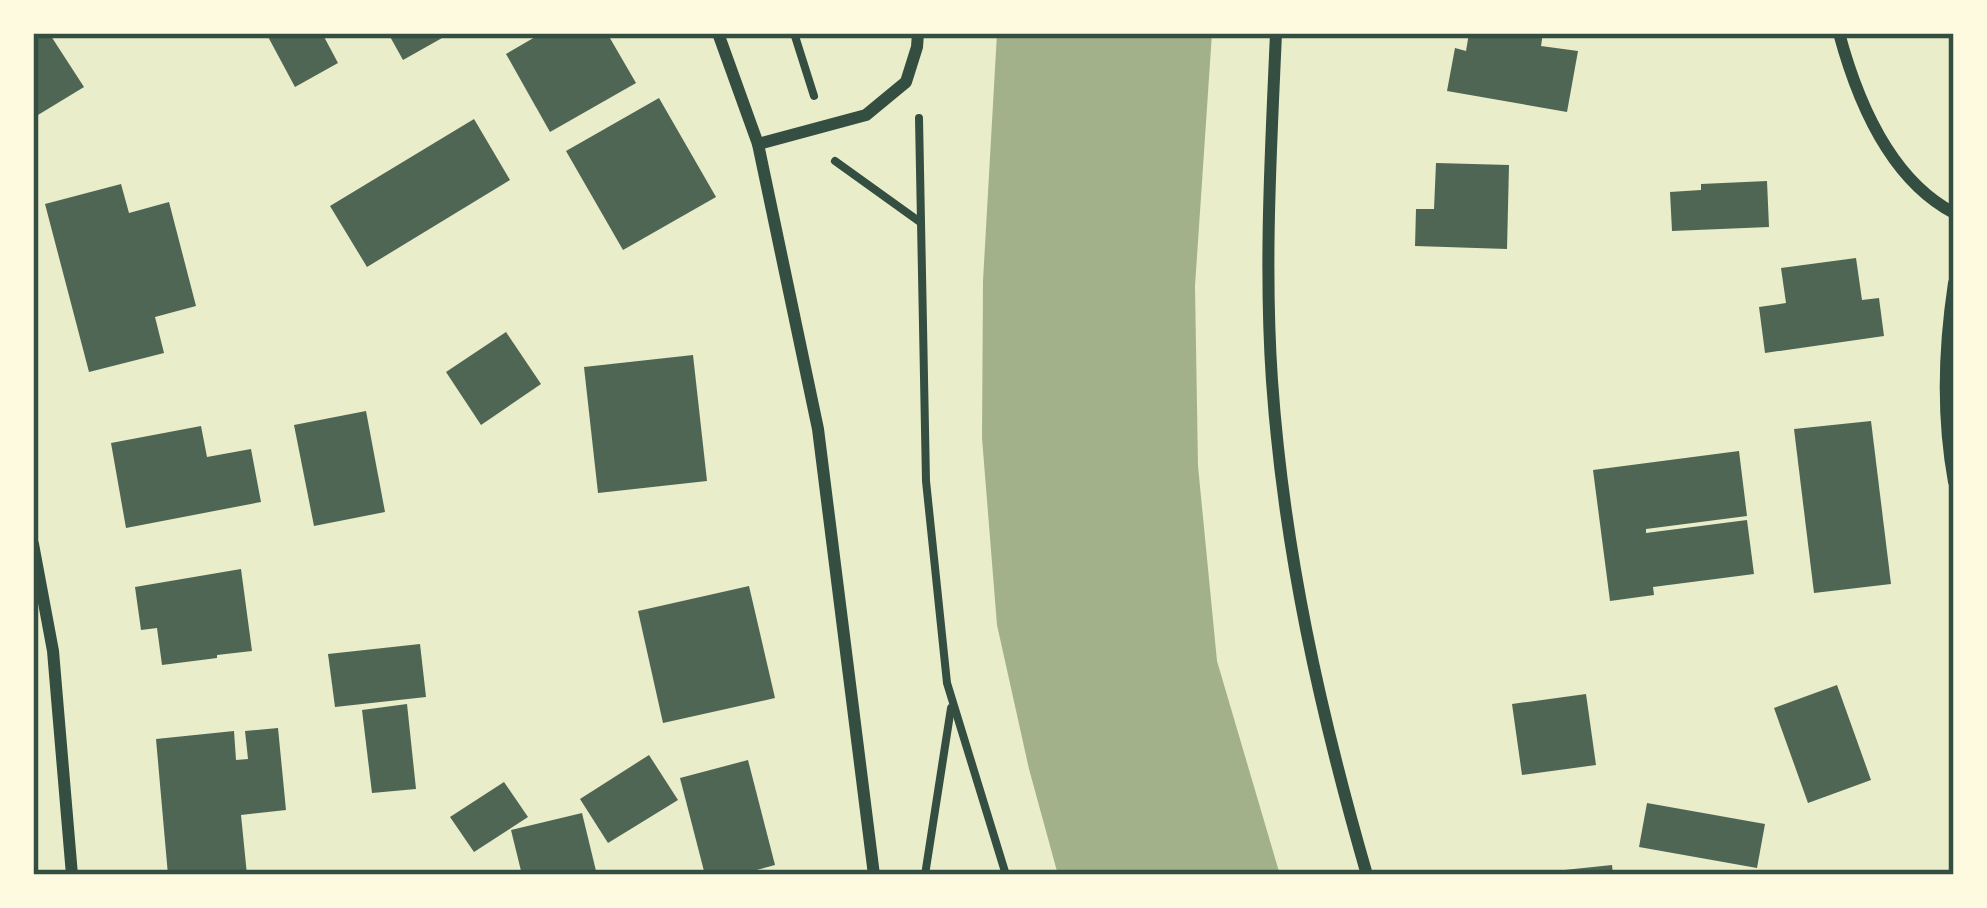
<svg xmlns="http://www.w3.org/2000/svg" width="1987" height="908" font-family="'Nunito Sans',sans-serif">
  <rect width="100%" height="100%" fill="#e9edc9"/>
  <path fill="#a3b18a" d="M997 33H1212L1195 286 1198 466 1217 661 1280 875H1058L1029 769 997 625 982 438 983 281Z"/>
  <g fill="#4f6655">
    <path d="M33 33H49L84 87 33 118Z"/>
    <path d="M266 33H322L338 63 295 87Z"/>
    <path d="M388 33H451L403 60Z"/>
    <path d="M542 33H607L636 83 550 132 506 54Z"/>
    <path d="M1469 33H1543L1541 46 1578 51 1567 112 1447 91 1455 48 1466 51Z"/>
    <path d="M659 98 716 197 623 250 566 151Z"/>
    <path d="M474 119 510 180 367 267 330 206Z"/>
    <path d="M1436 163 1509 165 1507 249 1415 246 1416 209H1434Z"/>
    <path d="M1767 181 1769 227 1672 231 1670 192 1701 190V184Z"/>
    <path d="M121 184 129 213 169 202 196 306 155 317 164 353 89 372 45 204Z"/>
    <path d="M1856 258 1862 300 1879 298 1884 336 1765 353 1759 307 1786 303 1781 268Z"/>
    <path d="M506 332 541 384 481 425 446 372Z"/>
    <path d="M693 355 707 481 598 493 584 367Z"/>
    <path d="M366 411 385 512 314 526 294 425Z"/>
    <path d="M1871 421 1891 584 1814 593 1794 429Z"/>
    <path d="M201 426 207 457 251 449 261 502 126 528 111 443Z"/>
    <path d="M1739 451 1747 516 1646 529V533L1747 520 1754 574 1653 587 1654 595 1610 601 1593 470Z"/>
    <path d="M241 569 252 651 217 655V658L162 665 157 628 141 630 135 587Z"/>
    <path d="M749 586 775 698 663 723 638 611Z"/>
    <path d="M420 644 426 697 335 707 328 654Z"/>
    <path d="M1837 685 1871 780 1808 803 1774 708Z"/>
    <path d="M1586 694 1596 765 1522 775 1512 704Z"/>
    <path d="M407 704 416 789 372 793 362 710Z"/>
    <path d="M278 728 286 810 241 815 247 875H168L156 739 234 731 236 760 248 759 245 731Z"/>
    <path d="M649 755 678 800 608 843 580 799Z"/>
    <path d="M748 760 775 865 738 875H705L680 778Z"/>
    <path d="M504 782 528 817 474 852 450 817Z"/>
    <path d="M1647 803 1765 824 1757 868 1639 847Z"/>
    <path d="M582 813 597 875H522L511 830Z"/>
    <path d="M1612 865 1613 875H1545V872Z"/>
  </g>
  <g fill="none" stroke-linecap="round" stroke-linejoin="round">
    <g stroke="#344e41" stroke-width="8">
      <path d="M794 33 814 96"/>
      <path d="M919 118 926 481 947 683 1006 875"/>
      <path d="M835 161 920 222"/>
      <path d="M925 875 951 708"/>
    </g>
    <g stroke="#344e41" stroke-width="12">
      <path d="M718 33 758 144 818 429 874 875"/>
      <path d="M1276 33C1271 149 1264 265 1272 381 1284 551 1320 712 1367 875"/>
      <path d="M1839 33C1857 100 1889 179 1954 213"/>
      <path d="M758 144 866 115 906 82 917 47 918 33"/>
      <path d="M1954 283C1944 349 1942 417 1954 482"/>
      <path d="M33 544 53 651 72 875"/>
    </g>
  </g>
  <rect width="1987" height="908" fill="none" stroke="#fefae0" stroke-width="72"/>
  <rect x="36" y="36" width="1915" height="836" fill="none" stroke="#344e41" stroke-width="4.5"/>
</svg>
